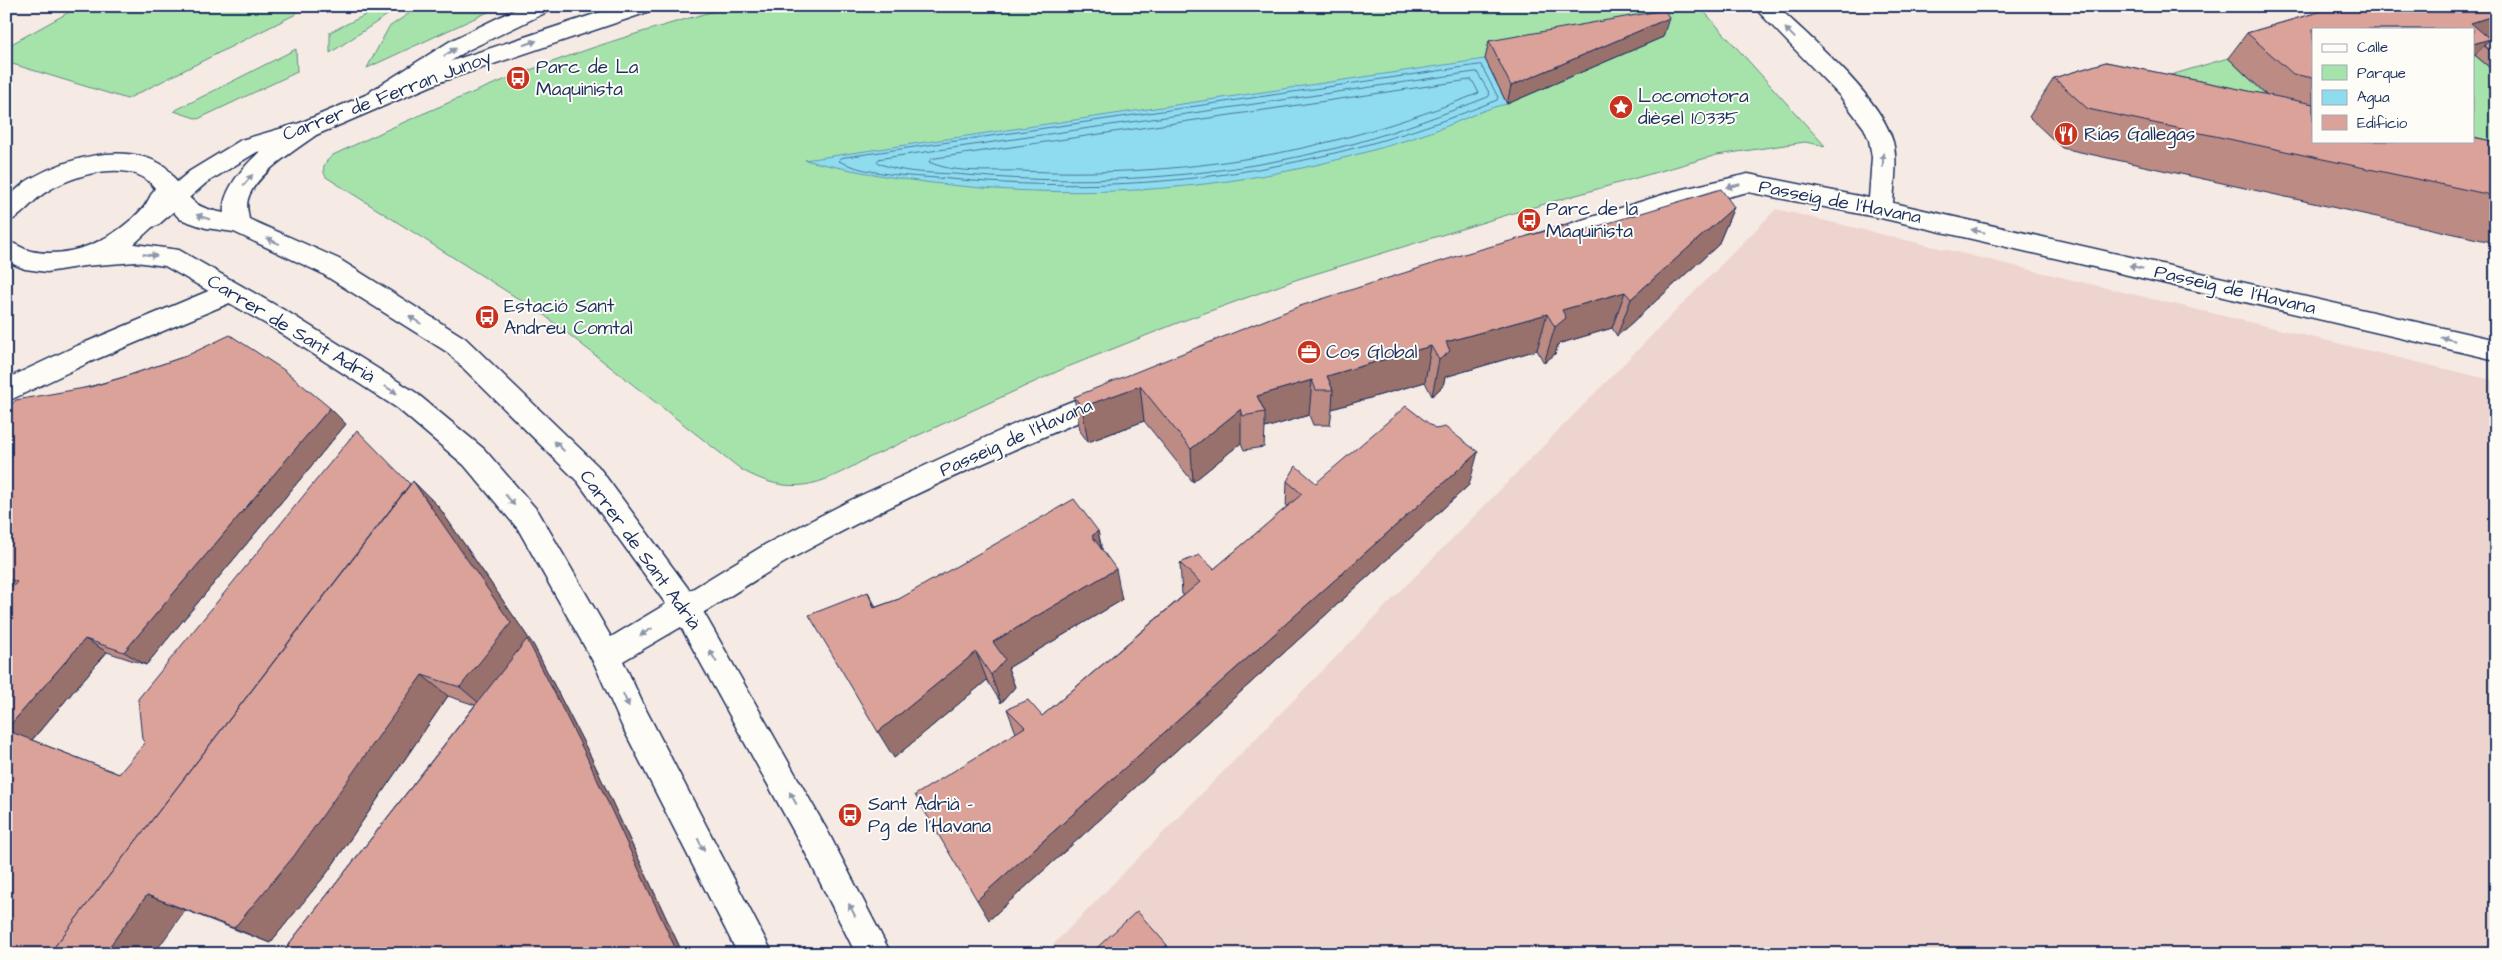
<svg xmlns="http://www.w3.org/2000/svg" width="2502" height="960" font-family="'Architects Daughter',sans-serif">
  <rect width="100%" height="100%" fill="#f6eae4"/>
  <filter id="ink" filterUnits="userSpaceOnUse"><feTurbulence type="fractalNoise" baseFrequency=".02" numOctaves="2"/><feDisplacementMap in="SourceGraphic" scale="10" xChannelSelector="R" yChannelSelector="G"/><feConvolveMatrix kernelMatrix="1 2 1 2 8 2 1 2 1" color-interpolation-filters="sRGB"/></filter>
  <g filter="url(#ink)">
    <path fill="#eed4ce" d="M1776 209 2496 381V954H1044Z"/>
    <g fill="#a6e3aa" stroke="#608984">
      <path d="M80 6H295L296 14 127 99 6 62V47Z"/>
      <path d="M384 6H401L330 53V32Z"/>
      <path d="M420 6H501L367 68 389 27Z"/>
      <path d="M732 6H1699L1825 146 1805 142 1717 155 1520 211 1295 280 1180 322 1065 368 864 460C819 486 791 497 742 470L544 315 326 177C320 167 326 161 333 155 411 118 490 83 572 55 625 36 679 21 732 6Z"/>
      <path d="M296 49 297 72 198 119 174 111Z"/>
      <path d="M2473 54 2496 73V189L2080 102 2228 58 2313 141H2473Z"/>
    </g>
    <path fill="#8fdcef" stroke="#6197b5" d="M1485 59 1507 104C1484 108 1462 121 1439 129 1401 143 1360 154 1320 164 1151 203 973 200 805 160Z"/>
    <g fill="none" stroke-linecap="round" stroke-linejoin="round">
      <g stroke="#497498" stroke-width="1">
        <path d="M1481 65 1498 97 1497 100C1318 173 1143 197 950 179 917 176 869 176 839 161L841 158Z"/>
        <path d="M1477 72 1490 94 1488 97C1444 114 1401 130 1356 143 1229 177 1097 187 966 175 939 172 902 175 877 162L879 159Z"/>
        <path d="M1472 80 1479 93C1327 154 1183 178 1019 171 991 170 955 174 929 162L931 159Z"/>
      </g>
      <g stroke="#1b2f5e" stroke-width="3">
        <g id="minor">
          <path d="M1753 6H1777C1811 39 1881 97 1893 142 1898 162 1894 183 1893 203L2496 340V360L1881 218 1748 192 1676 209 1537 253 1528 251 1525 244 1528 237 1675 191 1748 174 1869 198 1872 157 1869 140 1864 128 1840 96Z"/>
          <path d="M230 282 239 285 243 292 239 299 90 362 6 402V379L72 348Z"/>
          <path d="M1111 386 1120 389 1124 397 1120 405C1007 451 894 501 787 561 756 579 726 599 696 617L686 621 676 617 671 608 676 599 766 544 851 500 1019 422Z"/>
        </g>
      </g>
      <g stroke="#1b2f5e" stroke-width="3">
        <path id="tertiary" d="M308 121 316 123 320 129 316 135C296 150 255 174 248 199 246 206 248 212 249 219L339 259 465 338 598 466 696 599 827 830 891 954H856L805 852 681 627 623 661 644 706 773 954H738L622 726 595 665 518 529 464 465 397 408 273 328 165 266 136 262 84 266 47 272 25 269 6 261V241C15 243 23 249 31 251 72 260 116 238 143 208 148 202 151 194 155 188 132 156 73 175 46 192 31 201 23 217 6 222V199C14 193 21 184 30 179 67 158 124 141 164 166 169 169 172 176 176 181 192 202 196 208 224 213 219 180 280 129 308 121ZM168 206 180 219 206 228 234 232 321 273 447 352 578 482 666 604 611 637 538 511 484 449 415 392 291 314 179 250 134 244 161 219Z"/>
      </g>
      <g stroke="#1b2f5e" stroke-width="3">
        <path id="secondary" d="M619 6H654L651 11 440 82 316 135 257 152 206 183 158 225 149 228 140 225 137 219 140 213 190 171 241 140 300 123 424 70Z"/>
      </g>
      <g stroke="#1b2f5e" stroke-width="3">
        <path id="trunk" d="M522 6H552L549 11 468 50 387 103 379 105 371 103 368 97 371 91 452 40Z"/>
      </g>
      <use href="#minor" fill="#fdfcf7" fill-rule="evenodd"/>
      <use href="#tertiary" fill="#fdfcf7" fill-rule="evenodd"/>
      <use href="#secondary" fill="#fdfcf7" fill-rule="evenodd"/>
      <use href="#trunk" fill="#fdfcf7" fill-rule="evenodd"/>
    </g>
    <g fill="#bc8b84" stroke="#1b2f5e">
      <path d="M2339 6H2496V34L2487 36 2496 35V73L2475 55 2473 57V29H2313V141H2473V137L2496 142V243L2062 148 2029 117 2054 78 2106 62 2267 95 2228 58 2247 33Z"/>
      <path d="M1663 37 1507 104 1485 59 1489 41Z"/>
      <path d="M1734 207 1718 245 1617 336 1612 328 1558 344 1555 354 1544 363 1537 350 1445 377 1443 386 1432 396 1425 382 1332 409 1330 425H1313L1309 415 1265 428 1264 447 1244 450 1241 443 1193 482 1144 421 1088 442 1080 431 1074 397 1572 234Z"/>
      <path d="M186 356 346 424 146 665 107 652 32 740 119 774 410 484 438 506 534 646 591 757 683 954H281L475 705 448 696 327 873 270 943 185 910 6 954 13 586 6 584V410L124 377Z"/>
      <path d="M1287 481 1316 483 1469 485 989 920 1016 733 1007 709 1042 716 1184 595 1182 594 1180 563 1214 569 1286 508Z"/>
      <path d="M1098 531 1102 549 1122 600 1008 668 1015 687 1001 703 987 680 894 758 868 592 876 607Z"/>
    </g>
    <g fill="#99716c" stroke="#1b2f5e">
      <path d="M2496 15V34L2473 41 2471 23Z"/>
      <path d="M1669 18 1663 37 1507 104 1511 86Z"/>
      <path d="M2490 39 2473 57V44Z"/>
      <path d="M1734 207 1718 245 1617 336 1631 299Z"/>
      <path d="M1625 292 1612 328 1558 344 1555 354 1544 363 1555 327 1562 310Z"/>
      <path d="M1547 314 1537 350 1445 377 1443 386 1432 396 1439 360 1446 342Z"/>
      <path d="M1431 346 1425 382 1332 409 1333 390 1327 376Z"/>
      <path d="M1312 380 1309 415 1265 428V412L1257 396Z"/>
      <path d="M1140 386 1144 421 1088 442 1082 407Z"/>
      <path d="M330 408 346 424 146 665 124 652Z"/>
      <path d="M1241 409V443L1193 482 1191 449Z"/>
      <path d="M1478 452 1469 485 989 920 977 900Z"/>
      <path d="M413 481 438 506 534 646 591 757 683 954H678L485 708 460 687 430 505Z"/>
      <path d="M1098 531 1104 563 1092 536Z"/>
      <path d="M1116 569 1122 600 1008 668 1015 687 1001 703 991 675 993 642Z"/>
      <path d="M868 592 883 622 874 608Z"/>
      <path d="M85 639 107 652 30 742 6 730Z"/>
      <path d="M976 652 987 680 894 758 878 732Z"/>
      <path d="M422 675 448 696 327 873 270 943 234 928Z"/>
      <path d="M147 895 185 910 154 954H104Z"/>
      <path d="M1167 945 1169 953 1168 954H1157Z"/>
    </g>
    <g fill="#dba29a" stroke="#1b2f5e">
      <path d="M2339 6H2496V15L2471 23 2490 39 2473 44V29H2313V78L2293 74 2247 33Z"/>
      <path d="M1665 10 1669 18 1511 86 1489 41Z"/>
      <path d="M2496 34V55L2484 46 2490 39 2488 37Z"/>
      <path d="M2106 62 2313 104V141H2473V137L2496 142V196L2088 109 2054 78Z"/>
      <path d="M1721 189 1734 207 1631 299 1625 292 1562 310 1566 318 1555 327 1547 314 1446 342 1450 351 1439 360 1431 346 1327 376 1333 390H1316L1312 380 1257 396 1265 412 1243 416 1241 409 1191 449 1140 386 1082 407 1074 397 1300 306 1464 254 1567 225 1572 234Z"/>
      <path d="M230 335 284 370 330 408 124 652 85 639 6 730V594L17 582 6 578V410L16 400 90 387 124 377 186 356Z"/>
      <path d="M1406 406 1436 429 1445 427 1478 452 977 900 915 795 1025 727 1007 709 1028 700 1042 716 1200 582 1180 563 1199 555 1214 569 1302 494 1287 481 1296 466 1316 483Z"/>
      <path d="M357 430 410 484 49 954H18L6 949V730L119 774 145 743 142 739 138 699Z"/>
      <path d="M413 481 511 623 460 687 422 675 294 856 234 928 147 895 104 954H49Z"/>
      <path d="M1074 499 1098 531 1092 536 1116 569 993 642 1005 659 991 675 976 652 878 732 809 615 868 592 874 608 899 599Z"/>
      <path d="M527 639 584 751 678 954H281Z"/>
      <path d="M1137 911 1167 945 1157 954H1090Z"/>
      <path d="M6 949 18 954H6Z"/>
    </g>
    <defs><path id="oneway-solid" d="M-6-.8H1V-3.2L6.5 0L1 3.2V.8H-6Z" transform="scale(1.25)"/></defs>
    <g fill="#8c96aa">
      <use href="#oneway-solid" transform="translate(1790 33) rotate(-134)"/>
      <use href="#oneway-solid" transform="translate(530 43) rotate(-18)"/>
      <use href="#oneway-solid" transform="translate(450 52) rotate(-33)"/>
      <use href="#oneway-solid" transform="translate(1883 160) rotate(-89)"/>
      <use href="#oneway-solid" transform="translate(248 180) rotate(-50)"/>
      <use href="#oneway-solid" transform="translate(1733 186) rotate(167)"/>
      <use href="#oneway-solid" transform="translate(203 217) rotate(-161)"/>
      <use href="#oneway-solid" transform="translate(1978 231) rotate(-167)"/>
      <use href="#oneway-solid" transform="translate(273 241) rotate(-156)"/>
      <use href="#oneway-solid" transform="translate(150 255) rotate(7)"/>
      <use href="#oneway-solid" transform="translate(2136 267) rotate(-167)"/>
      <use href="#oneway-solid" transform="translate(415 320) rotate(-148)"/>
      <use href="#oneway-solid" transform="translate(2448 339) rotate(-167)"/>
      <use href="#oneway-solid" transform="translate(391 390) rotate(32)"/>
      <use href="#oneway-solid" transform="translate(559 446) rotate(-136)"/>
      <use href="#oneway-solid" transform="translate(510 500) rotate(49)"/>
      <use href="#oneway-solid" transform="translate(646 632) rotate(149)"/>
      <use href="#oneway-solid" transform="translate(713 656) rotate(-120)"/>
      <use href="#oneway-solid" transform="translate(626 700) rotate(66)"/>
      <use href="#oneway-solid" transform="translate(793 798) rotate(-119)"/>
      <use href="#oneway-solid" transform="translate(701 845) rotate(63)"/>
      <use href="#oneway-solid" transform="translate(852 910) rotate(-117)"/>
    </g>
  </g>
  <defs>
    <g id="bus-disc" transform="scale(1.25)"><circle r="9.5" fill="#c8321e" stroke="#fdfcf7"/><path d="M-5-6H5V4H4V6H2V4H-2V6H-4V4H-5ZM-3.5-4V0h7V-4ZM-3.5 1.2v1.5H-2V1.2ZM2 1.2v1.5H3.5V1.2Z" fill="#fff"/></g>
    <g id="sight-disc" transform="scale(1.25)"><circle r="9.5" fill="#c8321e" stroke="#fdfcf7"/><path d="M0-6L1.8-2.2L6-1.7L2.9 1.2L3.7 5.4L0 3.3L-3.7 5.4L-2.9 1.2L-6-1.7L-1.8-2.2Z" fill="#fff"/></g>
    <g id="restaurant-disc" transform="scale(1.25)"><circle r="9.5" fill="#c8321e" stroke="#fdfcf7"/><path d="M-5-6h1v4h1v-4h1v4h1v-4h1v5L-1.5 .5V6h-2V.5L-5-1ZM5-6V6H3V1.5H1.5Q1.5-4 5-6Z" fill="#fff"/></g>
    <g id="office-disc" transform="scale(1.25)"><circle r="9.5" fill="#c8321e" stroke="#fdfcf7"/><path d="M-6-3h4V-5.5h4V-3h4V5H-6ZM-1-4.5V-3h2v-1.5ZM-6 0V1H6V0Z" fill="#fff"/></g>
  </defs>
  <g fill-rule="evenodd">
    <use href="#bus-disc" x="518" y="78"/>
    <use href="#sight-disc" x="1621" y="107"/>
    <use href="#restaurant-disc" x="2066" y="134"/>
    <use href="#bus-disc" x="1529" y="220"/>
    <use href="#bus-disc" x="487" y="317"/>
    <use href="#office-disc" x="1309" y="352"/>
    <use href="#bus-disc" x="850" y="815"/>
  </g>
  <g text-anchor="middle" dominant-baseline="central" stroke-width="4" stroke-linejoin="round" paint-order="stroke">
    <g font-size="19" fill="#1b2f5e" stroke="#fdfcf7" text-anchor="start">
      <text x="536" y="67">Parc de La<tspan x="536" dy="22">Maquinista</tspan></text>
      <text x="1638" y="96">Locomotora<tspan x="1638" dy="22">dièsel 10335</tspan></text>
      <text x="2084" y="134">Rías Gallegas</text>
      <text x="1546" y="209">Parc de la<tspan x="1546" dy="22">Maquinista</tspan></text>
      <text x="504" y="306">Estació Sant<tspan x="504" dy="22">Andreu Comtal</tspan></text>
      <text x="1326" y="352">Cos Global</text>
      <text x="868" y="804">Sant Adrià -<tspan x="868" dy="22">Pg de l'Havana</tspan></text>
    </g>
    <g font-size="19" fill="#1b2f5e" stroke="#fdfcf7">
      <text transform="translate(387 96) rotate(-21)">Carrer de Ferran Junoy</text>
      <text transform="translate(1840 202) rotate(11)">Passeig de l'Havana</text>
      <text transform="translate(2235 290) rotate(13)">Passeig de l'Havana</text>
      <text transform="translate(291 329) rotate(31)">Carrer de Sant Adrià</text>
      <text transform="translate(1016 438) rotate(-24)">Passeig de l'Havana</text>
      <text transform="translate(640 550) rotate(54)">Carrer de Sant Adrià</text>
    </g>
  </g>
  <rect width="2502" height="960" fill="none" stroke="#fdfcf7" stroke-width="25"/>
  <rect x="12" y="12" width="2477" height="935" fill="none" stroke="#1b2f5e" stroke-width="2" filter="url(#ink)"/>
  <rect x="2312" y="28" width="162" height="115" fill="#fdfcf7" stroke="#a3aaba"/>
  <rect x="2322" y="44" width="25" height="8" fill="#fdfcf7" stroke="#a3aaba"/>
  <text x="2357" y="52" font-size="15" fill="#1b2f5e">Calle</text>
  <rect x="2322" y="65" width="25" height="15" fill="#a6e3aa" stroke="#a3aaba"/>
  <text x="2357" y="78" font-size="15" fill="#1b2f5e">Parque</text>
  <rect x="2322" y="90" width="25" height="15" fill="#8fdcef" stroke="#a3aaba"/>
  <text x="2357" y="102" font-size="15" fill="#1b2f5e">Agua</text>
  <rect x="2322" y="115" width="25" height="15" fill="#dba29a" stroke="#a3aaba"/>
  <text x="2357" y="128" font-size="15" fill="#1b2f5e">Edificio</text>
</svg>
